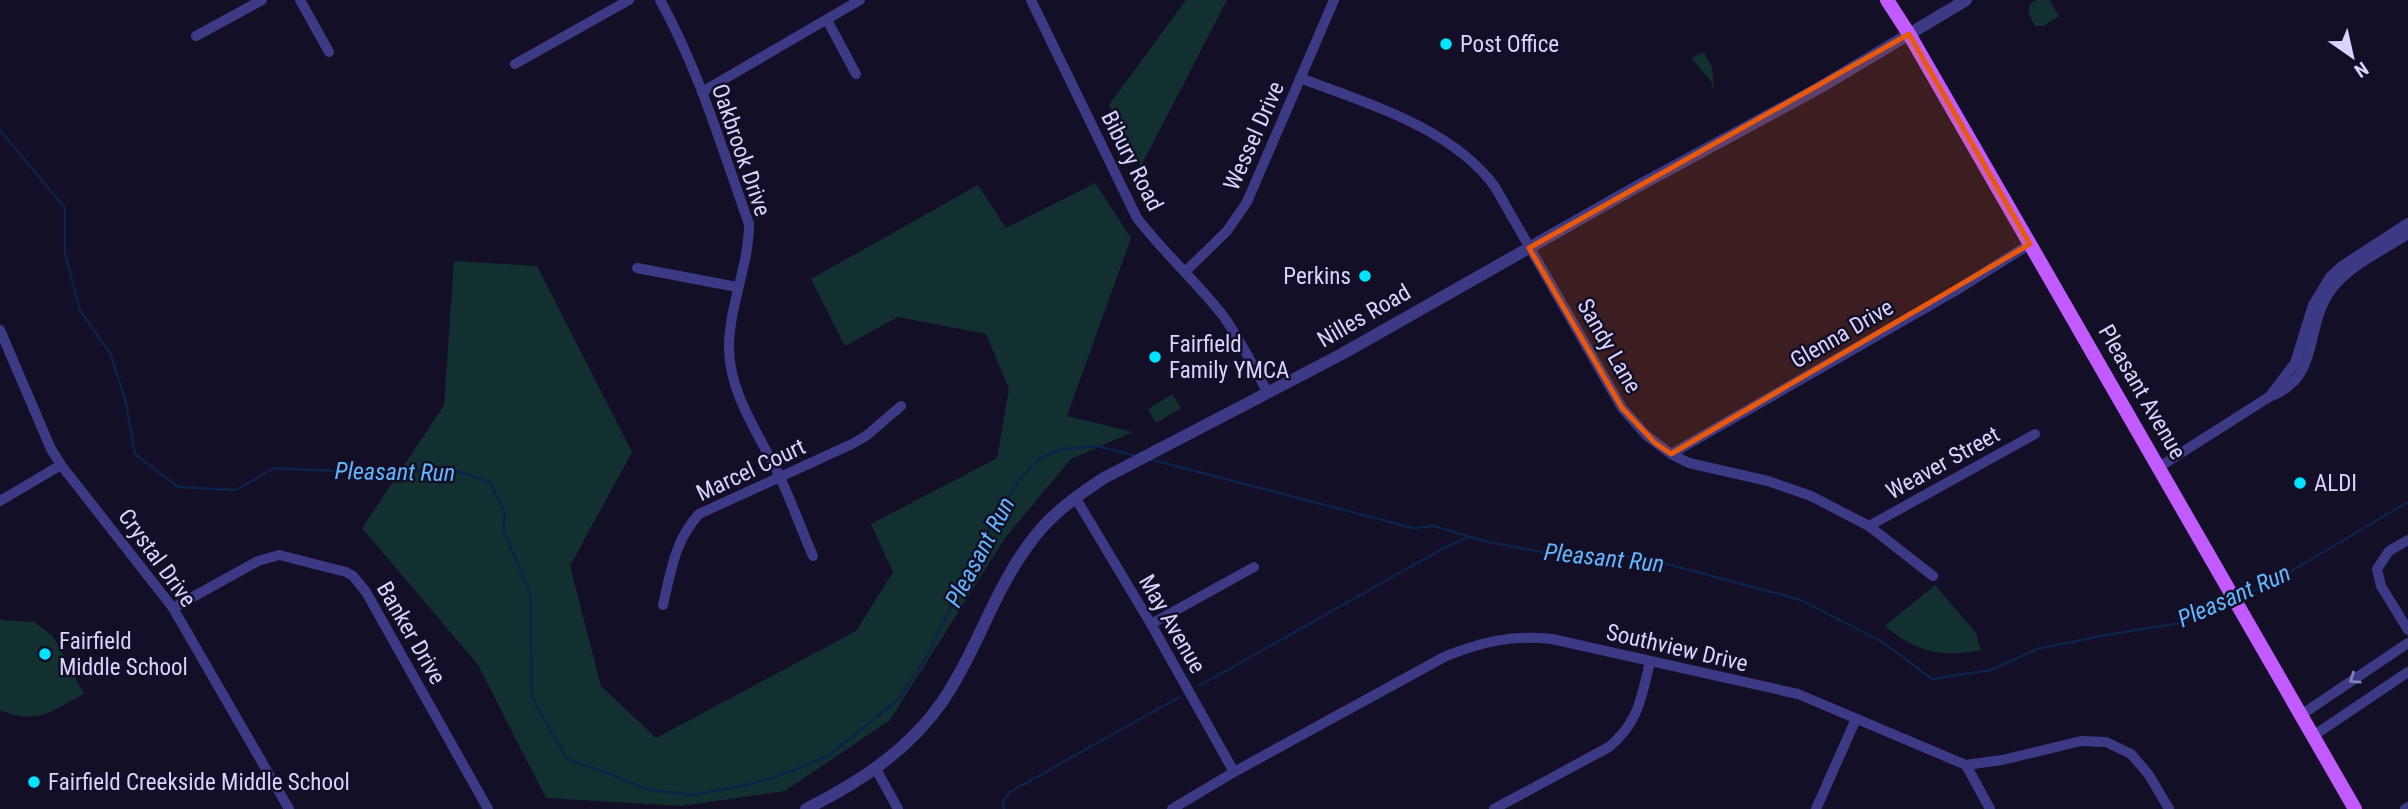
<svg xmlns="http://www.w3.org/2000/svg" width="2408" height="809" font-family="'Roboto Condensed',sans-serif">
  <rect width="100%" height="100%" fill="#130f26"/>
  <g fill="#12302f">
    <path d="M1186 0H1227L1141 166 1109 105Z"/>
    <path d="M2036 0H2049L2059 16 2044 26H2035L2028 12 2030 4Z"/>
    <path d="M1704 52 1712 67 1714 90 1711 81 1691 58Z"/>
    <path d="M1095 183 1131 238 1067 416 1133 432 1071 459 1005 538 890 720 785 791 682 806 546 798 478 665 362 528 444 405 454 261 537 266 632 452 570 566 601 686 656 738 856 631 893 572 871 524 997 458 1009 389 986 334 898 317 845 346 811 279 978 185 1006 228Z"/>
    <path d="M1172 394 1181 408 1156 423 1148 409Z"/>
    <path d="M1935 585 1976 633 1981 650C1941 658 1916 652 1885 626Z"/>
    <path d="M0 620 34 622 53 636 84 694C53 710 37 726 0 710Z"/>
  </g>
  <g fill="none" stroke-linecap="round" stroke-linejoin="round">
    <g stroke="#0c2248" stroke-width="2.5">
      <path d="M0 130 65 208V253L80 310 111 355 126 403 135 454 178 487 236 490 274 468 373 473 451 469 490 482 505 513 503 530 530 593 532 697 566 758 651 790 693 795 755 783 790 772 828 756 900 698 926 658 995 518 1020 479 1040 458 1062 449 1097 446 1136 456"/>
      <path d="M1149 459 1413 528 1434 526 1484 541 1567 557H1641L1801 600 1884 643 1932 679 1991 670 2037 649 2101 636 2180 623 2230 601"/>
      <path d="M2240 597 2271 583 2408 502"/>
      <path d="M1199 686 1442 549 1468 537"/>
      <path d="M1004 809 1003 801 1010 792 1179 697"/>
    </g>
    <g stroke="#3d3a85" stroke-width="10">
      <path d="M300 0 329 52"/>
      <path d="M660 0C699 70 722 149 749 224 749 265 730 303 729 345 728 391 758 433 778 473 791 500 801 529 813 556"/>
      <path d="M1031 0 1137 218C1164 253 1197 282 1224 317 1241 341 1254 368 1268 393"/>
      <path d="M827 20 856 74"/>
      <path d="M196 36 262 0"/>
      <path d="M515 64 629 0"/>
      <path d="M1300 78C1366 103 1453 128 1495 187L1622 408 1646 435 1671 454 1689 463 1768 481 1811 496 1869 526 1933 576"/>
      <path d="M702 92 860 0"/>
      <path d="M637 268 737 287"/>
      <path d="M1185 272 1227 231 1247 202 1334 0"/>
      <path d="M0 330 51 449 61 465 173 608 289 809"/>
      <path d="M2269 397 2295 363 2313 305 2330 277 2342 266 2408 223"/>
      <path d="M1671 454 1955 291 2030 244"/>
      <path d="M2159 467 2269 397C2321 378 2304 331 2329 293 2346 267 2382 251 2408 234"/>
      <path d="M1075 497 1151 624 1234 772"/>
      <path d="M0 501 61 465"/>
      <path d="M1869 526 2035 434"/>
      <path d="M2408 540 2389 551 2377 569 2381 586 2408 630"/>
      <path d="M663 605C671 571 675 540 699 514L852 444 866 436 901 406"/>
      <path d="M173 608 258 561 279 555 346 572 353 576 366 592 488 809"/>
      <path d="M1151 624 1254 567"/>
      <path d="M2301 715 2408 643"/>
      <path d="M2313 736 2408 672"/>
      <path d="M1966 765 1990 809"/>
      <path d="M876 769 898 809"/>
      <path d="M1172 809 1234 772 1446 656C1485 641 1511 635 1552 639L1798 694 1966 765 2002 760 2081 741 2106 742 2131 754 2149 775 2169 809"/>
      <path d="M1494 809 1609 747C1639 722 1641 698 1650 662"/>
      <path d="M1816 809 1856 719"/>
      <path d="M2405 809 2408 807"/>
    </g>
    <path stroke="#3d3a85" stroke-width="12" d="M806 809C858 783 908 751 942 702 977 651 994 589 1032 540 1051 514 1078 495 1104 478L1342 354 1631 190 1819 88 1966 0"/>
    <path stroke="#c25bff" stroke-width="14" d="M1887 0 1909 34 2355 809"/>
  </g>
  <defs><path id="oneway-chevron" d="M-2-3.5L2.5 0L-2 3.5" fill="none" stroke-width="1.6" stroke-linecap="round" stroke-linejoin="round" transform="scale(1.75)"/></defs>
  <use stroke="#837fbc" href="#oneway-chevron" transform="translate(2354 679) rotate(146)"/>
  <path fill="#e8590c" fill-opacity="0.2" stroke="#e8590c" stroke-width="5" stroke-linejoin="round" d="M1909 34 2030 244 1671 454 1655 443 1622 408 1529 248Z"/>
  <g fill="#00e5ff" stroke="#130f26" stroke-width="2.5">
    <circle cx="1446" cy="44" r="7"/>
    <circle cx="1365" cy="276" r="7"/>
    <circle cx="1155" cy="357" r="7"/>
    <circle cx="2300" cy="483" r="7"/>
    <circle cx="45" cy="654" r="7"/>
    <circle cx="34" cy="782" r="7"/>
  </g>
  <g text-anchor="middle" dominant-baseline="central" stroke-width="5" stroke-linejoin="round" paint-order="stroke">
    <g font-size="23" fill="#d9d4ff" stroke="#130f26" text-anchor="start">
      <text x="1460" y="44">Post Office</text>
      <text x="1351" y="276" text-anchor="end">Perkins</text>
      <text x="1169" y="344">Fairfield<tspan x="1169" dy="26">Family YMCA</tspan></text>
      <text x="2314" y="483">ALDI</text>
      <text x="59" y="641">Fairfield<tspan x="59" dy="26">Middle School</tspan></text>
      <text x="48" y="782">Fairfield Creekside Middle School</text>
    </g>
    <g font-size="23" fill="#d9d4ff" stroke="#130f26">
      <text transform="translate(1254 136) rotate(-66)">Wessel Drive</text>
      <text transform="translate(741 150) rotate(71)">Oakbrook Drive</text>
      <text transform="translate(1132 161) rotate(63)">Bibury Road</text>
      <text transform="translate(1364 316) rotate(-30)">Nilles Road</text>
      <text transform="translate(1842 334) rotate(-30)">Glenna Drive</text>
      <text transform="translate(1609 346) rotate(60)">Sandy Lane</text>
      <text transform="translate(2142 392) rotate(60)">Pleasant Avenue</text>
      <text transform="translate(1943 463) rotate(-29)">Weaver Street</text>
      <text transform="translate(751 470) rotate(-25)">Marcel Court</text>
      <text transform="translate(157 558) rotate(54)">Crystal Drive</text>
      <text transform="translate(1172 624) rotate(60)">May Avenue</text>
      <text transform="translate(411 633) rotate(60)">Banker Drive</text>
      <text transform="translate(1677 648) rotate(13)">Southview Drive</text>
    </g>
    <g font-size="24" font-style="italic" fill="#62b6ff" stroke="#130f26">
      <text transform="translate(395 472) rotate(1)">Pleasant Run</text>
      <text transform="translate(980 552) rotate(-62)">Pleasant Run</text>
      <text transform="translate(1604 558) rotate(6)">Pleasant Run</text>
      <text transform="translate(2234 596) rotate(-24)">Pleasant Run</text>
    </g>
  </g>
  <g transform="translate(2352 56) rotate(146)" stroke="#130f26" stroke-width="5" paint-order="stroke">
  <path d="M0-5L12 26L0 18L-12 26Z" fill="#d9d4ff"/>
  <text y="-10" font-size="19" font-weight="bold" text-anchor="middle" fill="#d9d4ff">N</text>
  </g>
</svg>
